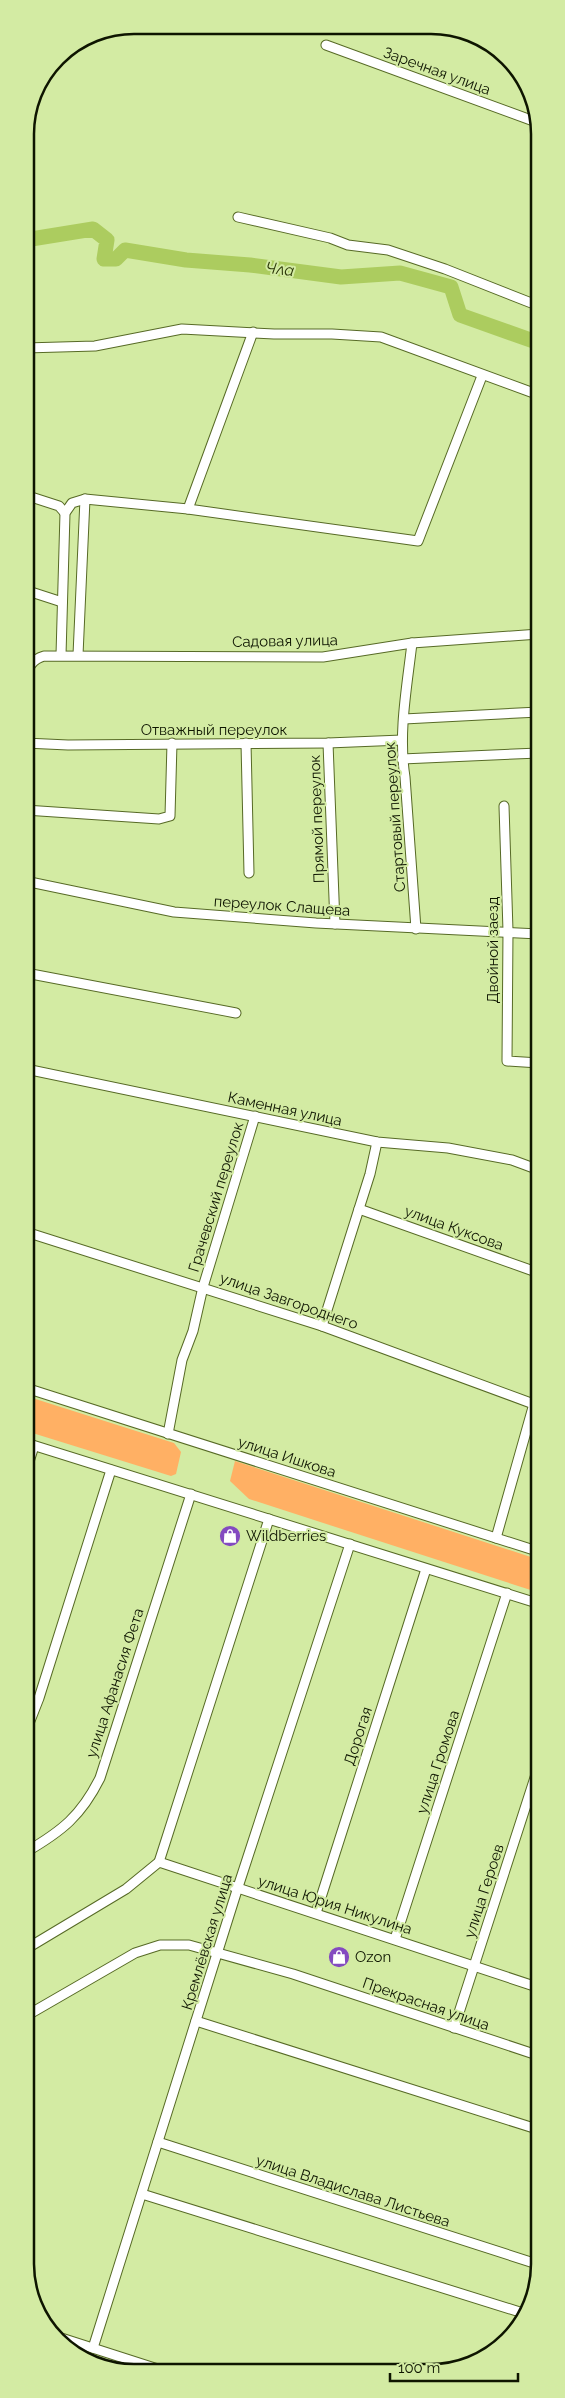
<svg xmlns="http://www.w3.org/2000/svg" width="565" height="2398" font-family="Raleway,sans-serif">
  <rect width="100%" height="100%" fill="#d3eba3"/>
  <g fill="#ffb064">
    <path d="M26 1396 174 1443 181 1452 176 1474 171 1476 26 1431Z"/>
    <path d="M235 1461 540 1560V1593L249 1499 230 1481Z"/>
    <path d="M81 2353 136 2371H112Z"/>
  </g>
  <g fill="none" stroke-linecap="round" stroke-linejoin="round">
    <path stroke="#accc5f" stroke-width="15" d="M25 240 93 229 107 240 104 259H116L125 250 186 260 250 265 341 277 400 273 451 287 460 315 539 343"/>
    <g stroke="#576a26" stroke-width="11">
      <g id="minor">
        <path d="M326 45 539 123"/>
        <path d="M238 217 330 238 348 245 388 250 445 269 539 306"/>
        <path d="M25 348 95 346 182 329 274 334H332L381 337 539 395"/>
        <path d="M25 495 59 506 65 513"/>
        <path d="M188 509 253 332"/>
        <path d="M25 590 62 602"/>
        <path d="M412 643C407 687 398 733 405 777L416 929"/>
        <path d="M61 655 65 513 72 503 85 499 188 509 418 541 482 376"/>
        <path d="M78 655 85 499"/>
        <path d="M25 679C29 667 31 660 44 656L323 657 412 643 539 634"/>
        <path d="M404 719 539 712"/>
        <path d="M25 743 68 745 328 743 402 740"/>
        <path d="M246 743 249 873"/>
        <path d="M328 743 335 924"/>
        <path d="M402 759 539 753"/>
        <path d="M504 806 508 931 507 1061 539 1063"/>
        <path d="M25 810 159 819 170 816 172 743"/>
        <path d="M25 881 174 912 316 923 539 934"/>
        <path d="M26 973 236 1013"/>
        <path d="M26 1069 377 1142 448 1148 512 1160 539 1170"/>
        <path d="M359 1209 539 1273"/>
        <path d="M26 1232 322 1326 539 1406"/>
        <path d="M322 1326 370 1174 377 1142"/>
        <path d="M26 1388 540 1552"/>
        <path d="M168 1434 182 1360 193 1331 203 1287 255 1116"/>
        <path d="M26 1443 540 1604"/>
        <path d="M26 1471 34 1446"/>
        <path d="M496 1538 539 1386"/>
        <path d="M26 1731 39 1698 111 1470"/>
        <path d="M26 1852C62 1831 81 1816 100 1778L191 1494"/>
        <path d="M159 1862 269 1519"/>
        <path d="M316 1913 426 1569"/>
        <path d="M395 1939 507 1593"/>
        <path d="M26 1949 126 1889 159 1862 540 1988"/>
        <path d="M26 2016 135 1953 160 1945H189L293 1974 540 2056"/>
        <path d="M196 2021 540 2130"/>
        <path d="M454 2028 540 1762"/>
        <path d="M158 2142 540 2265"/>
        <path d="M142 2194 523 2313"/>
        <path d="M52 2335 164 2371"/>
        <path d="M93 2348 238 1887 350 1544"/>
      </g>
    </g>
    <use href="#minor" stroke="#fff" stroke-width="9"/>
  </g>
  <defs>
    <g id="shop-disc" transform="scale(1.125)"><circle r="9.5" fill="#834ac0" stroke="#d3eba3"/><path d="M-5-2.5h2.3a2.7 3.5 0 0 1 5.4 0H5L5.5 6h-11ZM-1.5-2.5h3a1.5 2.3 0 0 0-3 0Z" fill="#fff"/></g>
  </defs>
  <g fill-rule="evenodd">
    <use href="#shop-disc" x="230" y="1536"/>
    <use href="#shop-disc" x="339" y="1957"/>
  </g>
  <g text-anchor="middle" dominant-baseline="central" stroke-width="4" stroke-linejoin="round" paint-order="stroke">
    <g font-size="15" fill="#0e1500" stroke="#d3eba3">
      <text transform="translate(437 71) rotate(20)">Заречная улица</text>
      <text transform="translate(285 641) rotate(-1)">Садовая улица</text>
      <text x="214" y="730">Отважный переулок</text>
      <text transform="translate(395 817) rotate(-94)">Стартовый переулок</text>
      <text transform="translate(317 819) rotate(-92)">Прямой переулок</text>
      <text transform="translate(282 906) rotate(4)">переулок Слащева</text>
      <text transform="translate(493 950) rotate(-90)">Двойной заезд</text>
      <text transform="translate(285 1109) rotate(12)">Каменная улица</text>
      <text transform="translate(216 1197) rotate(-73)">Грачевский переулок</text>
      <text transform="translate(454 1228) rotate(20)">улица Куксова</text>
      <text transform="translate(289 1301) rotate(19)">улица Завгороднего</text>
      <text transform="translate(287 1457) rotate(18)">улица Ишкова</text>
      <text transform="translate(115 1683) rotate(-72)">улица Афанасия Фета</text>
      <text transform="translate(358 1736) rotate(-72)">Дорогая</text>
      <text transform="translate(438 1762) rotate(-72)">улица Громова</text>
      <text transform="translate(484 1891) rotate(-72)">улица Героев</text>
      <text transform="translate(335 1905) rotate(18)">улица Юрия Никулина</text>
      <text transform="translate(207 1942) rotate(-73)">Кремлёвская улица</text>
      <text transform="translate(426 2004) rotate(19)">Прекрасная улица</text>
      <text transform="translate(353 2191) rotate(18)">улица Владислава Листьева</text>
    </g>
    <g font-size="15" fill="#0e1500" stroke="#d3eba3" text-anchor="start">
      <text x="246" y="1536">Wildberries</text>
      <text x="355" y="1957">Ozon</text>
    </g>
    <g font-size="16" font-style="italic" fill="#293406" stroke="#d3eba3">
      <text transform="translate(280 269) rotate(7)">Чла</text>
    </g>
  </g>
  <path d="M0 0H565V2398H0ZM134 34H431A100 100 0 0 1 531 134V2264A100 100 0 0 1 431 2364H134A100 100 0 0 1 34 2264V134A100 100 0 0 1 134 34Z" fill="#d3eba3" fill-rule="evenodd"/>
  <path fill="none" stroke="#0e1500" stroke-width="2.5" d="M134 34H431A100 100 0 0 1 531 134V2264A100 100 0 0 1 431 2364H134A100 100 0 0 1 34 2264V134A100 100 0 0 1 134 34Z"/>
  <path d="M390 2373v8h128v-8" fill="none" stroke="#0e1500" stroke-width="2.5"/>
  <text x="398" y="2373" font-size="15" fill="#0e1500" stroke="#d3eba3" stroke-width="4" paint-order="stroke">100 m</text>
</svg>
